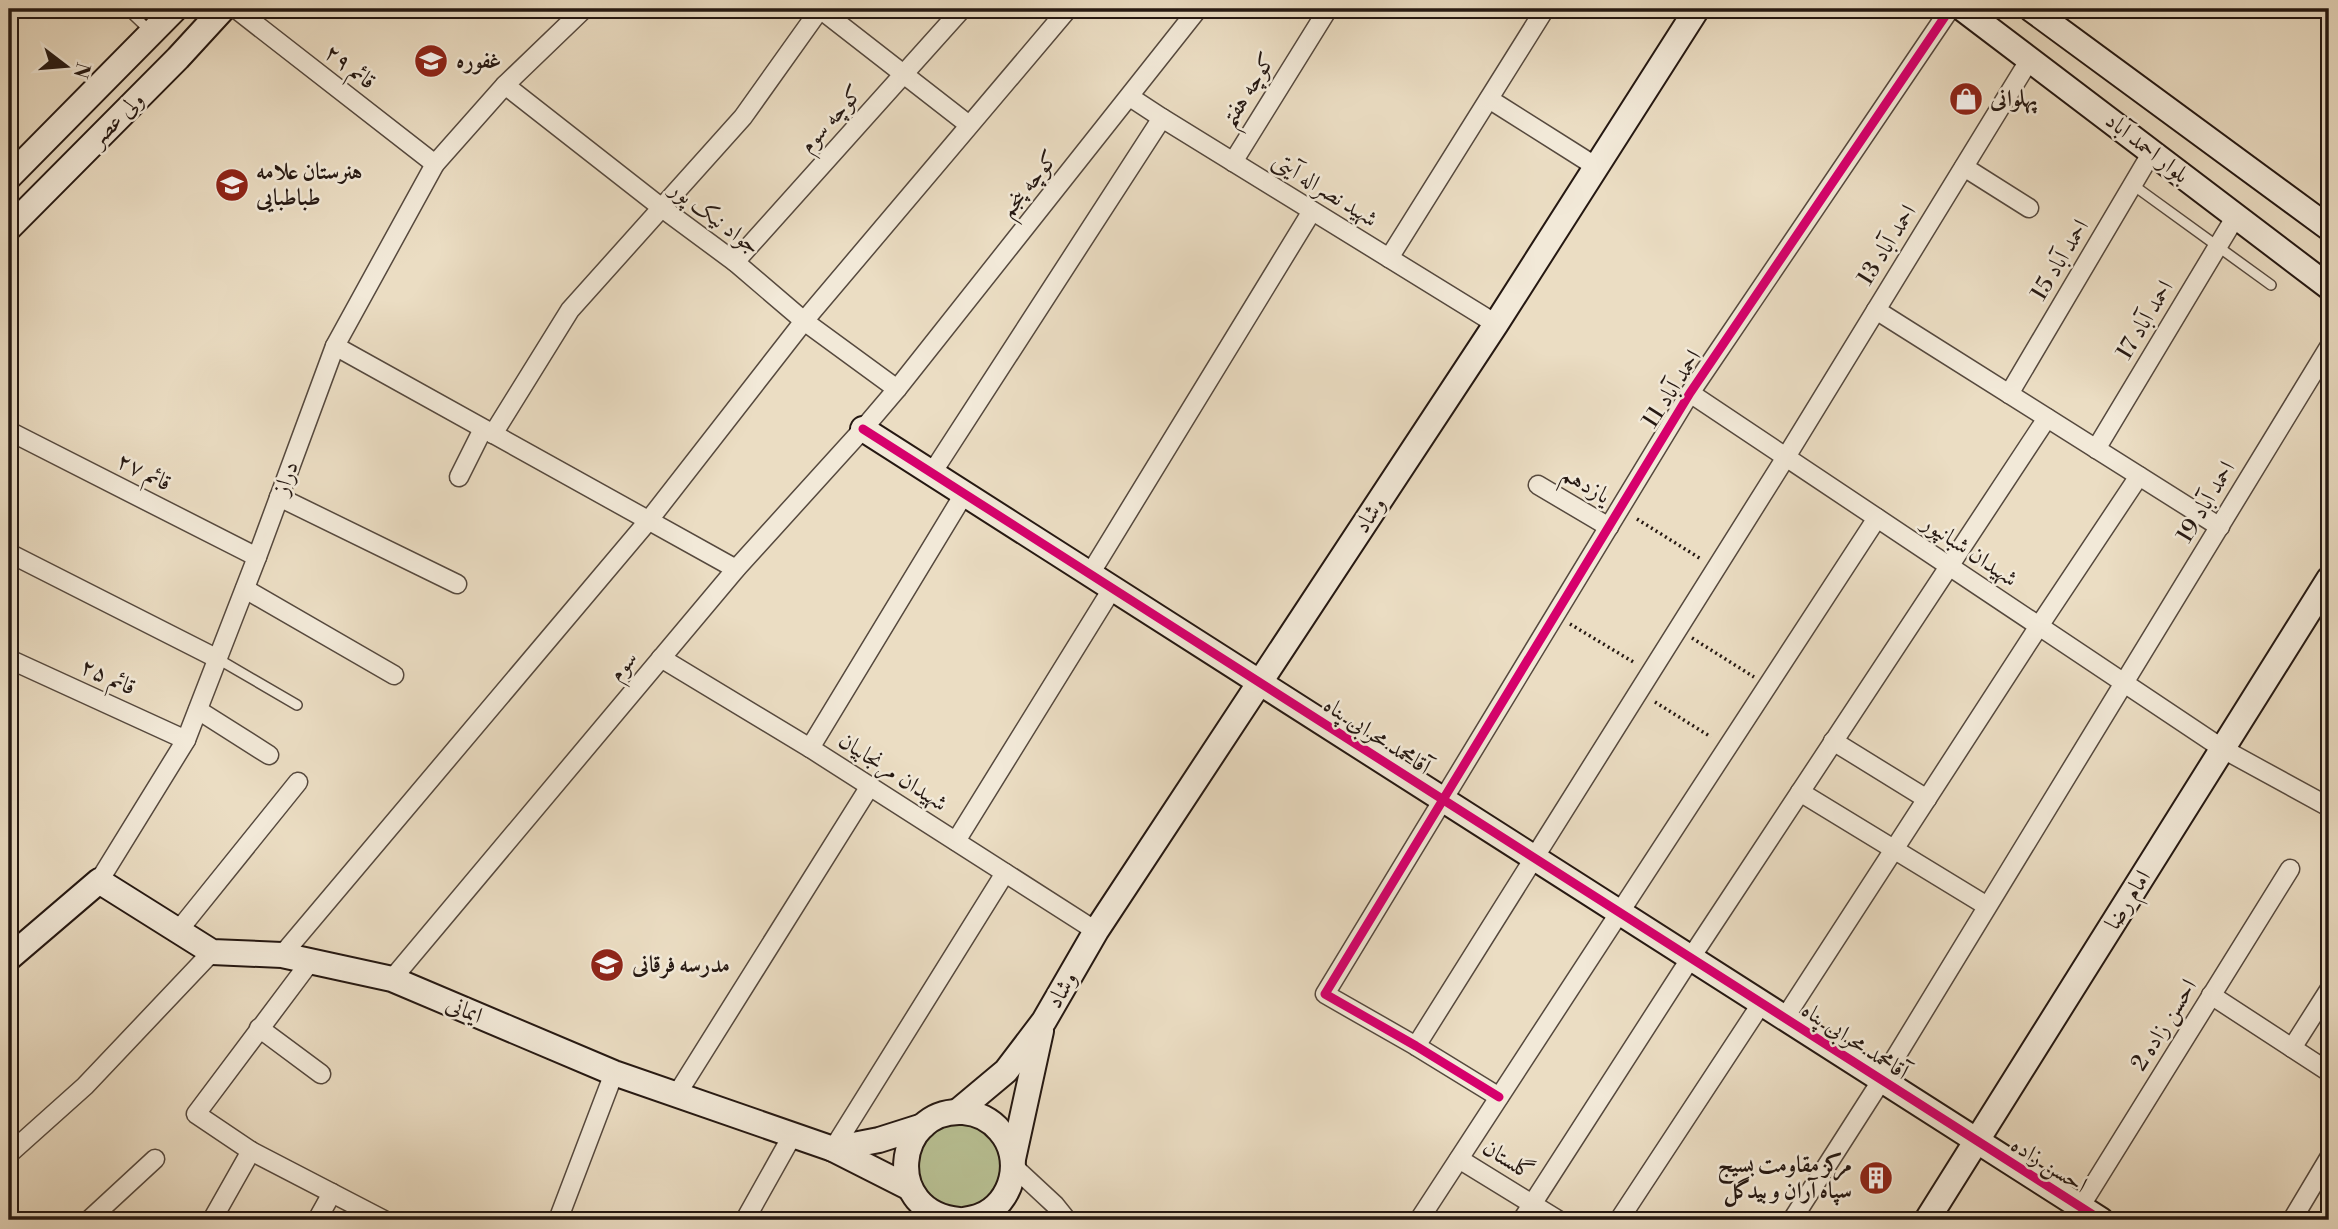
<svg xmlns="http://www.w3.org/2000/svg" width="2338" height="1229" font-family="'Libre Bodoni',Amiri,serif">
  <rect width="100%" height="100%" fill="#ebddc3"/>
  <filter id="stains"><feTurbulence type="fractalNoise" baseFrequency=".00286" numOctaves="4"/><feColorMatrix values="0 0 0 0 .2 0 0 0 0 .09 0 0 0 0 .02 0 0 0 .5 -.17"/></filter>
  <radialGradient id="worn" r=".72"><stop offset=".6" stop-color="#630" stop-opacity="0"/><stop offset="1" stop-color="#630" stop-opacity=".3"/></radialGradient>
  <path fill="#b8c093" stroke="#6e6c52" stroke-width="2" d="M959 1119 989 1130 1013 1166 990 1201 948 1213 913 1181 923 1134Z"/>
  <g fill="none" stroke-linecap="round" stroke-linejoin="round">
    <g stroke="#56493e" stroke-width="12">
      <g id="lane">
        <path d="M127 9 151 32"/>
        <path d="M2133 185 2271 285"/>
        <path d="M218 659 297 705"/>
      </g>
    </g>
    <g stroke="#56493e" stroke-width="21">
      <g id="street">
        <path d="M236 9 435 164"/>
        <path d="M820 9 969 125"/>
        <path d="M505 85 662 208 735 262 804 321 897 389"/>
        <path d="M1130 97 1162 118 1496 324"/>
        <path d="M1489 99 1595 166"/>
        <path d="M1233 162 1328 9"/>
        <path d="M1964 167 2029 208"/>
        <path d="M1389 258 1545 9"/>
        <path d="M735 262 962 9"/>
        <path d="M1876 310 2220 527"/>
        <path d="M335 346 736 569"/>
        <path d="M1690 393 2223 749 2329 807"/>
        <path d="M2009 394 2152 152"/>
        <path d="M9 431 257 557"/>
        <path d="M493 434 570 310 743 117 820 9"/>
        <path d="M2096 449 2236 216"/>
        <path d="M932 473 1162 118"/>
        <path d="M459 477 483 429"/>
        <path d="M1538 485 1609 527"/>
        <path d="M279 497 457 584"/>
        <path d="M9 553 218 659"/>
        <path d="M1090 574 1312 211"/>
        <path d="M245 589 394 675"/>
        <path d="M661 658 810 748 1096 931"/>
        <path d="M9 659 186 740"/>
        <path d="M198 710 269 755"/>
        <path d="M1833 741 1927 799"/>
        <path d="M810 748 964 494"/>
        <path d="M1800 792 1987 906"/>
        <path d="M956 841 1112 589"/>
        <path d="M99 881 186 740 257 557 335 346 435 164 505 85 584 9"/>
        <path d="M178 931 298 782"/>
        <path d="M282 955 649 520 804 321 1068 9"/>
        <path d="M310 962 196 1114 251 1151 384 1220"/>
        <path d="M392 979 736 569 863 429 897 389 1198 9"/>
        <path d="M2211 995 2329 1072"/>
        <path d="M1784 1019 2039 626 2139 476"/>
        <path d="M259 1028 321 1074"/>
        <path d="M1416 1046 1786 457 2030 59"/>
        <path d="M2292 1048 2329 990"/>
        <path d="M677 1094 870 786"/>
        <path d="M1499 1097 1416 1046 1325 994 1690 393 1950 9"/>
        <path d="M833 1149 1005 873"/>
        <path d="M9 1154 85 1086 212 952"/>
        <path d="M1459 1159 1558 1220"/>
        <path d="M1013 1166 1055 1205 1067 1220"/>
        <path d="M2080 1207 2290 869"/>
        <path d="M89 1220 155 1159"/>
        <path d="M212 1220 251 1151"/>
        <path d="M317 1220 332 1193"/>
        <path d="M558 1220 614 1073"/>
        <path d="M745 1220 792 1136"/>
        <path d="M1419 1220 1877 518"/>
        <path d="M1522 1220 1690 959 2047 418"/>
        <path d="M1619 1220 1761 1004"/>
        <path d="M1792 1220 1881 1081 2329 347"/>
        <path d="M2292 1220 2329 1158"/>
      </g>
    </g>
    <g stroke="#251812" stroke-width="28">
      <g id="secondary">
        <path d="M1963 9 2329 287"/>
        <path d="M2031 9 2329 228"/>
        <path d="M9 177 175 9"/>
        <path d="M9 228 178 58 223 9"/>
        <path d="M863 429 2101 1220"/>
        <path d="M9 958 99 881 212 952 282 955 392 979 614 1073 833 1149"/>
        <path d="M957 1112 1006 1071 1044 1021 1096 931 1496 324 1697 9"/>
        <path d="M1013 1159 1041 1031"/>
        <path d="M910 1188 833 1149 879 1140 923 1126"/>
        <path d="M959 1220C882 1213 894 1108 963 1112 977 1113 991 1120 1000 1131 1024 1158 1013 1203 980 1216 975 1218 969 1219 964 1220"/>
        <path d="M1927 1220 2329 579"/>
      </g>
    </g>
    <g stroke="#251812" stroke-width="3.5" stroke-dasharray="2 3.5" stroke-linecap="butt">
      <path d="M1637 519 1701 559"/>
      <path d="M1570 624 1635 663"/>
      <path d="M1692 638 1754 677"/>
      <path d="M1655 702 1711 737"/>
    </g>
    <use href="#lane" stroke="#f2e9d8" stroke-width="9"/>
    <use href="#street" stroke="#f2e9d8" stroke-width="18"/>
    <use href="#secondary" stroke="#f2e9d8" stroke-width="24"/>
    <g stroke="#f2e9d8" stroke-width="13">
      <g id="cycleway">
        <path d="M863 429 2101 1220"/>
        <path d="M1499 1097 1416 1046 1325 994 1690 393 1950 9"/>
      </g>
    </g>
    <use href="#cycleway" stroke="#d6006c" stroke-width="9"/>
  </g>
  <defs>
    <g id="school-disc" transform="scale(1.75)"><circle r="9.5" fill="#8f2418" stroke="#f2e9d8"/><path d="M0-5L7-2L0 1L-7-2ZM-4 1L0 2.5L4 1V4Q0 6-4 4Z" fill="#fff"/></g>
    <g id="shop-disc" transform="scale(1.75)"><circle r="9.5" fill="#8f2418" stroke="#f2e9d8"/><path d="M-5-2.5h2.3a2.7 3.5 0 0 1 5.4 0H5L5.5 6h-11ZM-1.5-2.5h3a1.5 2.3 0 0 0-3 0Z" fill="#fff"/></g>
    <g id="building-disc" transform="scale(1.75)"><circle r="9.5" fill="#8f2418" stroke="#f2e9d8"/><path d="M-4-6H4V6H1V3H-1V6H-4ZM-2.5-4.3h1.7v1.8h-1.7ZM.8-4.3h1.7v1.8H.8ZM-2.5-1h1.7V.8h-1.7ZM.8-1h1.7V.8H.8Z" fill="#fff"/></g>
  </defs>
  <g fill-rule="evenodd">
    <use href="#school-disc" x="431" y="61"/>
    <use href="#shop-disc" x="1966" y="99"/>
    <use href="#school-disc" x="232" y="185"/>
    <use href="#school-disc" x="607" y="965"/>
    <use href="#building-disc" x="1876" y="1178"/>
  </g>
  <g text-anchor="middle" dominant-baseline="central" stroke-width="5" stroke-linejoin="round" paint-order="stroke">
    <g font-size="23" font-weight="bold" fill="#251812" stroke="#f2e9d8" text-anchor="start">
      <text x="456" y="61">غفوره</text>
      <text x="1990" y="99">پهلوانی</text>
      <text x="256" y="172">هنرستان علامه<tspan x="256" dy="26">طباطبایی</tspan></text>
      <text x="632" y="965">مدرسه فرقانی</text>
      <text x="1852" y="1165" text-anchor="end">مرکز مقاومت بسیج<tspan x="1852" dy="26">سپاه آران و بیدگل</tspan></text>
    </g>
    <g font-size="23" fill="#251812" stroke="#f2e9d8">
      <text transform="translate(350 67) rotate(38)">قائم ۲۹</text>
      <text transform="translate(1248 90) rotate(-58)">کوچه هفتم</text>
      <text transform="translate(117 119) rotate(-45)">ولی عصر</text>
      <text transform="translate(831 119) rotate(-48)">کوچه سوم</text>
      <text transform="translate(2147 148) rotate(38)">بلوار احمد آباد</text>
      <text transform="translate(1029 184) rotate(-51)">کوچه پنجم</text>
      <text transform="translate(1325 190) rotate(32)">شهید نصراله آیتی</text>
      <text transform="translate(715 218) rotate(37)">جواد نیک پور</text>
      <text transform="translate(1887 245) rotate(-58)">احمد آباد 13</text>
      <text transform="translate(2060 260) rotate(-59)">احمد آباد 15</text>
      <text transform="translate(2145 320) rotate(-59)">احمد آباد 17</text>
      <text transform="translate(1672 389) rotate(-57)">احمد آباد 11</text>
      <text transform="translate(144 472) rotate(27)">قائم ۲۷</text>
      <text transform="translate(286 478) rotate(-70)">دراز</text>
      <text transform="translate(1586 485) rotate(31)">یازدهم</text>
      <text transform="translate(2206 502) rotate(-59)">احمد آباد 19</text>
      <text transform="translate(1370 515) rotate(-57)">وشاد</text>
      <text transform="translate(1970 551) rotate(34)">شهیدان شبانپور</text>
      <text transform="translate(623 666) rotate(-50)">سوم</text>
      <text transform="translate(108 677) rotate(25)">قائم ۲۵</text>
      <text transform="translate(1377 736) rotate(33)">آقامحمد محرابی پناه</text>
      <text transform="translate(893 772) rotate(33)">شهیدان مرنجابیان</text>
      <text transform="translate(2128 900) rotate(-58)">امام رضا</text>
      <text transform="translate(1062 990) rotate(-60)">وشاد</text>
      <text transform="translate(464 1010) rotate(23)">ایمانی</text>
      <text transform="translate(2164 1025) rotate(-58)">احسن زاده 2</text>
      <text transform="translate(1855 1041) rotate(33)">آقامحمد محرابی پناه</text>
      <text transform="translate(1508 1160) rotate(32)">گلستان</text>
      <text transform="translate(2049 1165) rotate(32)">احسن زاده</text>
    </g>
  </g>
  <rect width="2338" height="1229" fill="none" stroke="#ebddc3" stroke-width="35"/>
  <rect x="10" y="10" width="2317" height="1208" fill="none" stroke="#251812" stroke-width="3.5"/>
  <rect x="18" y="18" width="2303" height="1194" fill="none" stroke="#251812" stroke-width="2"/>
  <g transform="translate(66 66) rotate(106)" stroke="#f2e9d8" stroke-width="5" paint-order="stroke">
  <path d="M0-5L12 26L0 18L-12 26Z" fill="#251812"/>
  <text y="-10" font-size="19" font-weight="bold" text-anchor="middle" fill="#251812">N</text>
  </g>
  <rect width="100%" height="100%" filter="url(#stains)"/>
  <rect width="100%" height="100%" fill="url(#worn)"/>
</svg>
